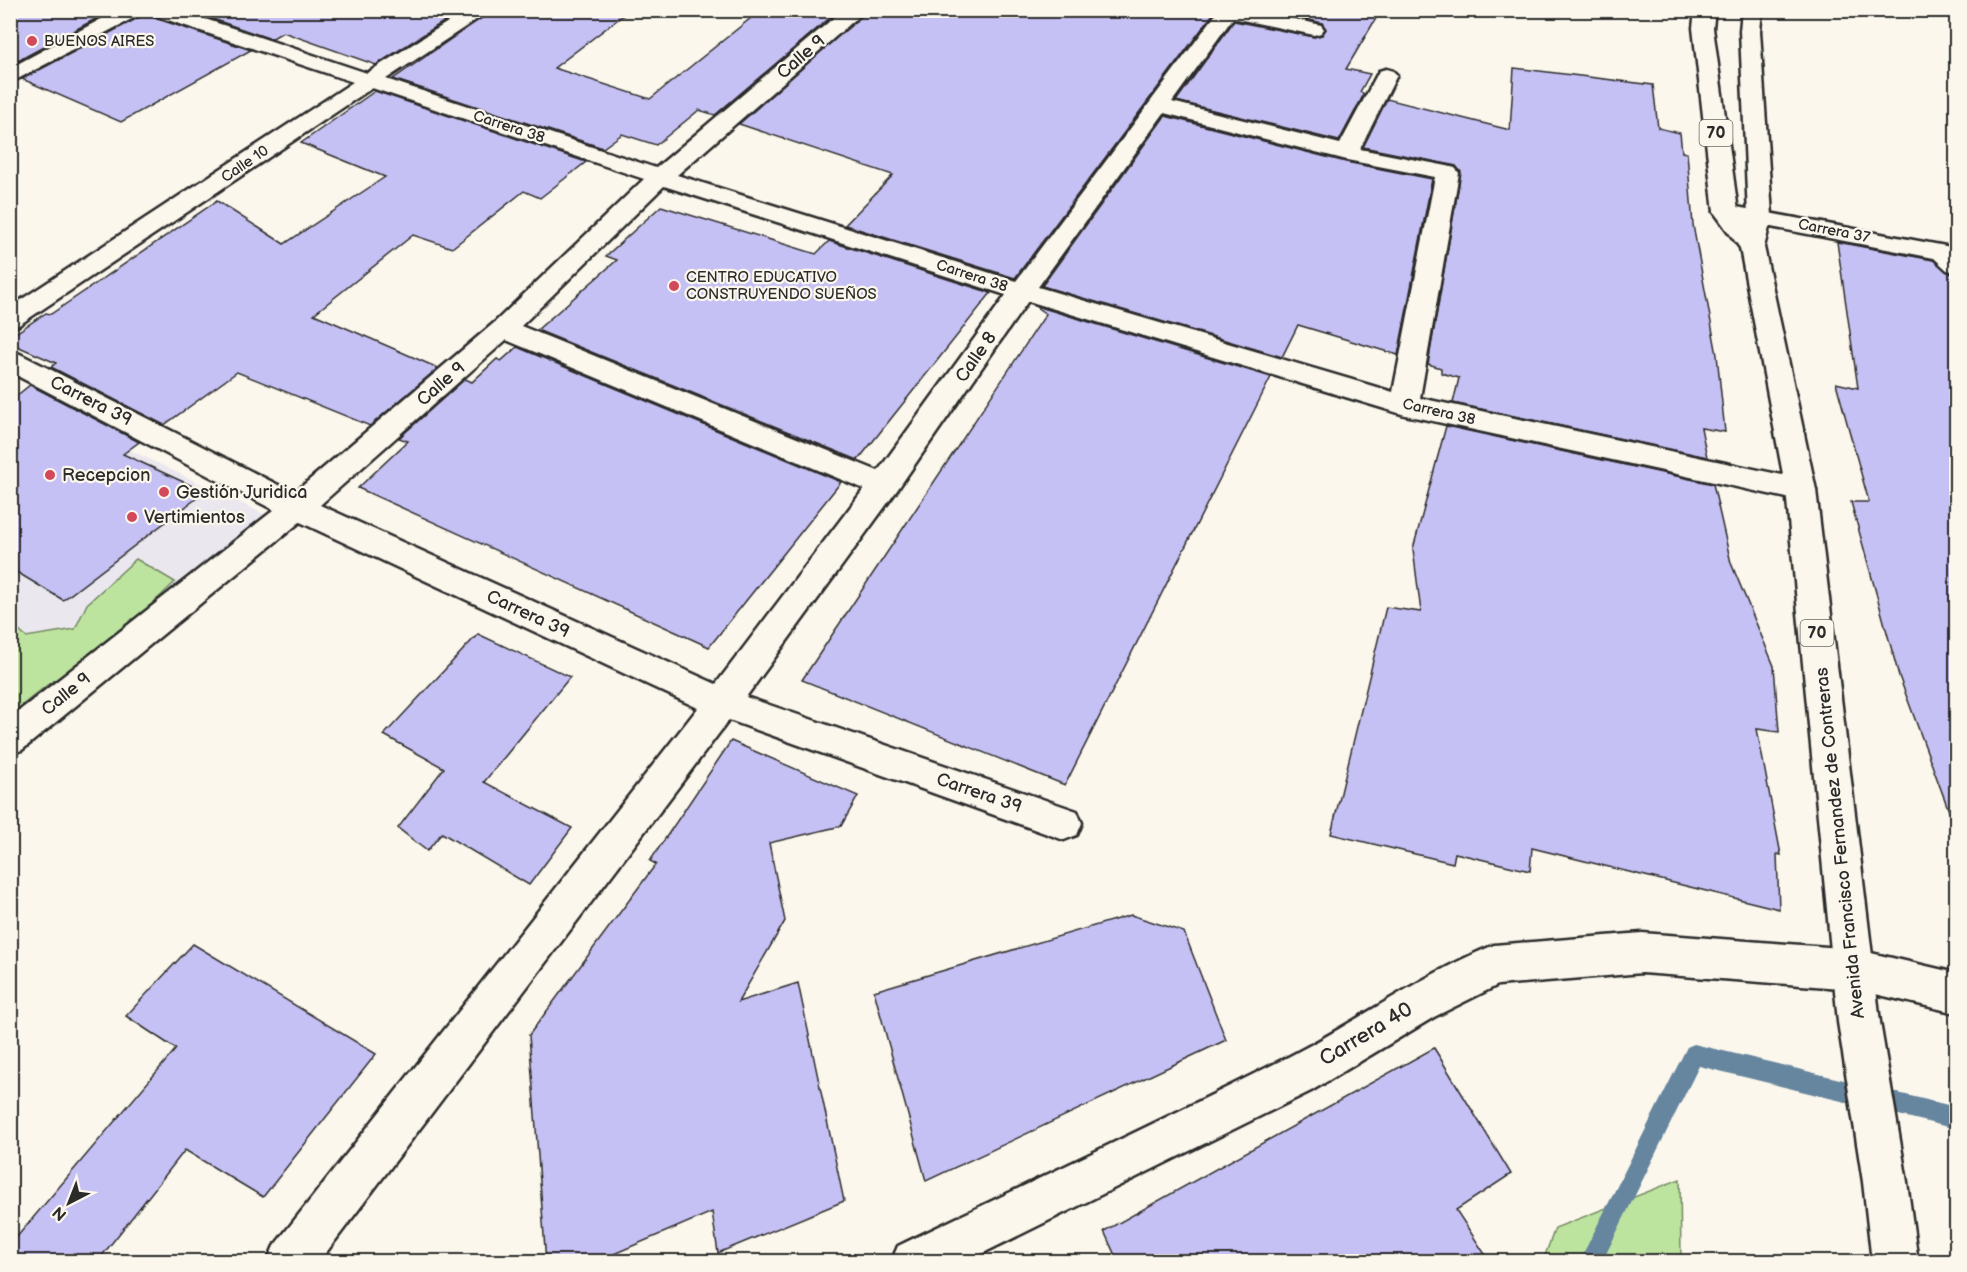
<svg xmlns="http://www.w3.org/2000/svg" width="1967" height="1272" font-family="'Balsamiq Sans',sans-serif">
  <rect width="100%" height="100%" fill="#fbf7ec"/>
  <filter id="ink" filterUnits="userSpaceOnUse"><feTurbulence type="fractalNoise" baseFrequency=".0167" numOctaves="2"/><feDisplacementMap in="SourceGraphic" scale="12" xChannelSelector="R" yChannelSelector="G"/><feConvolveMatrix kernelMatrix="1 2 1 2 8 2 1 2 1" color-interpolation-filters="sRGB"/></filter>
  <g filter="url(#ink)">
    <path fill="#ebe7ee" d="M10 393 268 516 10 722Z"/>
    <g fill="#bde49f" stroke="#748865" stroke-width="1.5">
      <path d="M136 559 175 582 108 646 47 685 11 714V624L26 637 75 629 87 604Z"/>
      <path d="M1680 1179 1681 1261H1543L1555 1228Z"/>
    </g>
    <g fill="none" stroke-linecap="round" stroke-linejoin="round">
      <path fill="#66859e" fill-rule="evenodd" d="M1694 1044 1956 1107V1129L1699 1066 1602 1262H1579L1687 1047Z"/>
    </g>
    <g fill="#c6c1f4" stroke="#2b2b2b" stroke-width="1.5">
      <path d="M10 10H112L10 65Z"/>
      <path d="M187 10H462L376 65 283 32 271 39Z"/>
      <path d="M493 10H630L554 68 650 99 761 10H839L715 115 699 110 656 145 622 134 603 148 393 79Z"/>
      <path d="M868 10H1216L1015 278 845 225 893 175 739 124Z"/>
      <path d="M1267 10H1381L1346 69 1370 74 1360 92 1364 94 1339 141 1176 101 1234 21 1314 37 1322 35 1326 29 1322 23Z"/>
      <path d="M146 12 149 16 251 50 121 122 22 79 142 16Z"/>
      <path d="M1514 68 1653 85 1658 128 1680 133 1682 152 1687 153 1693 225 1717 355 1725 432 1701 428 1707 457 1453 403 1459 378 1441 373V368L1428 364 1461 172 1456 166 1447 164 1363 147 1387 99 1510 130Z"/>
      <path d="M375 91 586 162 540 198 524 191 452 248 413 235 314 314 438 368 370 426 237 372 164 425 51 367 56 363 10 343V337L46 313 51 314 217 201 284 244 385 177 301 143Z"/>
      <path d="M1165 116 1346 162 1432 179 1398 355 1298 325 1282 357 1042 286Z"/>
      <path d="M661 206 816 254 829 241 991 293 858 460 537 330 617 260 606 256Z"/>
      <path d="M1837 242 1933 260 1956 278V818L1952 819 1899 676 1851 502H1869L1836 383 1858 388Z"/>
      <path d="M1033 305 1271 377 1065 785 802 680 1046 314Z"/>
      <path d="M517 347 841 482 709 647 358 488 408 441 399 438 465 379 472 382 497 359 501 361Z"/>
      <path d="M30 385 139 442 123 454 205 492 63 600 10 568V401Z"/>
      <path d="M1446 426 1713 484 1731 563 1774 666 1779 732 1757 729 1781 855 1777 854 1779 909 1532 848 1530 871 1455 853 1453 863 1331 834 1386 607 1421 612 1413 549Z"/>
      <path d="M478 634 570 677 484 782 572 828 529 885 442 833 427 851 398 828 444 768 384 735Z"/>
      <path d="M731 741 858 796 841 826 769 843 785 921 738 1002 798 983 844 1201 718 1253 712 1212 595 1262H546L529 1035 656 864 650 861Z"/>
      <path d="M1131 915 1184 932 1226 1040 926 1181 874 991Z"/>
      <path d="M193 944 376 1054 263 1197 185 1150 97 1262H10V1245L176 1049 126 1016Z"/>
      <path d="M1434 1048 1511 1174 1456 1210 1490 1262H1118L1104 1231Z"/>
    </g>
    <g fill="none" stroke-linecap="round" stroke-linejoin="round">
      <g stroke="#2b2b2b" stroke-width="5">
        <g id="street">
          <path d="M118 10H144L141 14 10 83V68Z"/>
          <path d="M147 10H178L367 73 467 10H491L386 79 656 168 843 10H866L677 175 1016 281 1219 10H1255L1321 25 1324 29 1321 33 1314 35 1233 18 1172 102 1340 144 1379 71 1386 69 1393 71 1397 75 1360 149 1447 166 1455 168 1459 173 1420 398 1801 479 1812 482 1816 490 1812 498 1801 501 1405 415 1028 301 895 493 746 697 1077 811 1082 823 1077 835 1064 840 729 720 319 1262H267L274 1246 698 708 300 522 22 750 10 754V718L274 510 10 372V351L20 354 294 493 494 323 644 179 372 88 19 325 10 327V307L353 82 150 14ZM1164 113 1347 160 1435 177 1393 392 1038 287ZM664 186 1006 295 878 471 521 326ZM506 340 864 489 716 684 320 505Z"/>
          <path d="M1726 205 1951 247 1956 251V272L1947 270 1934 258 1718 217 1714 212 1718 207Z"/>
          <path d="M1642 933 1854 949 1956 973V1013L1854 989 1642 973 1498 985 1434 1017 1311 1091 965 1262H891L898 1246C1025 1185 1153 1125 1278 1062 1352 1026 1418 976 1494 945Z"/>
        </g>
      </g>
      <g stroke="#2b2b2b" stroke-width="5">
        <path id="primary" d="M1695 10H1715L1713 28 1738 211 1746 222 1748 216 1740 31 1742 10H1762L1760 31 1772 216 1764 247 1816 490 1880 1022 1907 1182 1918 1262H1872L1863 1182 1838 1022 1786 490 1740 248 1714 212 1693 28Z"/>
      </g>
      <use href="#street" fill="#fbf7ec" fill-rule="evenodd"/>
      <use href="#primary" fill="#fbf7ec" fill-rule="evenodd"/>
    </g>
  </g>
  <g fill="#d1495b" stroke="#fbf7ec" stroke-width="2">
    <circle cx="32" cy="41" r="6"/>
    <circle cx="674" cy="286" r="6"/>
    <circle cx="50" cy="475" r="6"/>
    <circle cx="164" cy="492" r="6"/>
    <circle cx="132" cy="517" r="6"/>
  </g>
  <g text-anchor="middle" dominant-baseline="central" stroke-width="4.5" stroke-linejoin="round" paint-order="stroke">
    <g font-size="15" fill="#2b2b2b" stroke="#fbf7ec" text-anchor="start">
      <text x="44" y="41">BUENOS AIRES</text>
      <text x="686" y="277">CENTRO EDUCATIVO<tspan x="686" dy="17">CONSTRUYENDO SUEÑOS</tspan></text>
    </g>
    <g font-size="15" fill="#2b2b2b" stroke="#fbf7ec">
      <text transform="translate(509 127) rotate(18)">Carrera 38</text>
      <text transform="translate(245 164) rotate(-34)">Calle 10</text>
      <text transform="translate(1834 231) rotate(11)">Carrera 37</text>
      <text transform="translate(972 276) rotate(18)">Carrera 38</text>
      <text transform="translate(1439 412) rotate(13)">Carrera 38</text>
    </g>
    <g fill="#fbf7ec" stroke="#696865" stroke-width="1.5">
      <rect x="1699.5" y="120" width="33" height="26" rx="4.5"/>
      <rect x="1800.5" y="620" width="33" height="26" rx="4.5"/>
    </g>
    <g font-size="16" font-weight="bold" fill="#2b2b2b">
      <text x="1716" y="133">70</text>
      <text x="1817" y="633">70</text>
    </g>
    <g font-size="18" fill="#2b2b2b" stroke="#fbf7ec">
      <text transform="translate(801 57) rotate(-41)">Calle 9</text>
      <text transform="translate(976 357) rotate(-55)">Calle 8</text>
      <text transform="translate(441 384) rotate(-41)">Calle 9</text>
      <text transform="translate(91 401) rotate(27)">Carrera 39</text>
      <text transform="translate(528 614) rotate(25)">Carrera 39</text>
      <text transform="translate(66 694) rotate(-39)">Calle 9</text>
      <text transform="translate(979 793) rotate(19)">Carrera 39</text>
      <text transform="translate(1840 843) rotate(-96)">Avenida Francisco Fernandez de Contreras</text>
    </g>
    <g font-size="18" fill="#2b2b2b" stroke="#fbf7ec" text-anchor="start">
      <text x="62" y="475">Recepcion</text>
      <text x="176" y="492">Gestión Juridica</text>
      <text x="144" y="517">Vertimientos</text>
    </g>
    <g font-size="21" fill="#2b2b2b" stroke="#fbf7ec">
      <text transform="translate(1366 1034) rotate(-31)">Carrera 40</text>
    </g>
  </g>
  <rect width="1967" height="1272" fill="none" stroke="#fbf7ec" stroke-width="36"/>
  <rect x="18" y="18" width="1931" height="1236" fill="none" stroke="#2b2b2b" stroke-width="2" filter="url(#ink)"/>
  <g transform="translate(69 1203) rotate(222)" stroke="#fbf7ec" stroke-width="4.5" paint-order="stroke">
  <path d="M0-4.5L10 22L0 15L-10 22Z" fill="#2b2b2b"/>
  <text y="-9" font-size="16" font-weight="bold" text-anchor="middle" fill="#2b2b2b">N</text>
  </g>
</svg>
